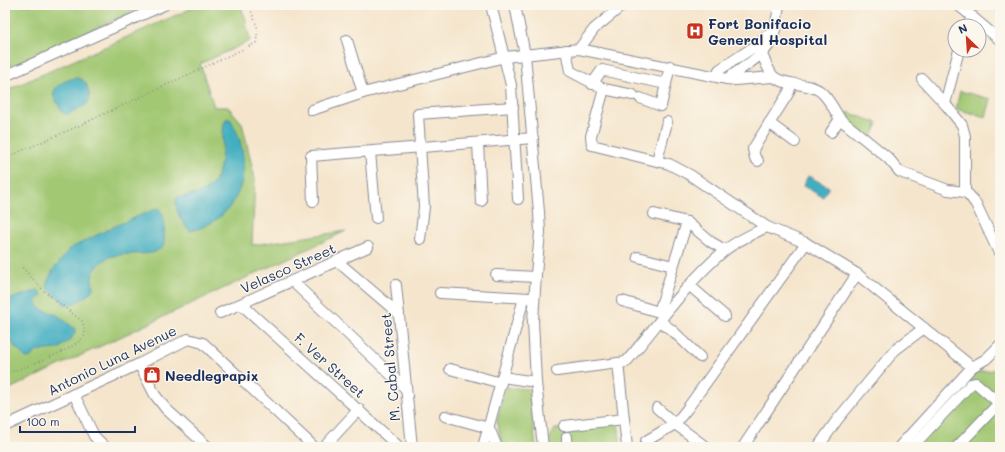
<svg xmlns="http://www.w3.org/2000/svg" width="1005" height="452" font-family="Mali,sans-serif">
  <rect width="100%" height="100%" fill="#fbf7ec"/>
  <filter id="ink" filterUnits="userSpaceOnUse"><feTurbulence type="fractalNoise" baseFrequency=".025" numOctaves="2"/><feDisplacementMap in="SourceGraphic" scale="8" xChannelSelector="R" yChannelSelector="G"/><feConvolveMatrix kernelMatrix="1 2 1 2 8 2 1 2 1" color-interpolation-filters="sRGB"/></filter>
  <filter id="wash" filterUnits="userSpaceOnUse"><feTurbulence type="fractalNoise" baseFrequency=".012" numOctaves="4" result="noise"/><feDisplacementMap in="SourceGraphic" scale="16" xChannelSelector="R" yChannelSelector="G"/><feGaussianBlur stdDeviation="0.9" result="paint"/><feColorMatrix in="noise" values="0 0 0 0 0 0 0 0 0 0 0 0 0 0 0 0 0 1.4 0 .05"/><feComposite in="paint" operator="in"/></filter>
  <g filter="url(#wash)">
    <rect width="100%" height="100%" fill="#f5e5cc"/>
    <g fill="#a2c873" stroke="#5e7c68">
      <path d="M5 5H147L5 69Z"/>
      <path d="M199 5H240L245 17 250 41 200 64 214 107H228L242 123 255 179 252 245 346 231 5 391V91Z"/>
      <path d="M960 91 991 99 986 117 956 109Z"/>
      <path d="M847 112 878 123 871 140 840 129Z"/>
      <path d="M1000 364V447H907L977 372 993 370Z"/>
      <path d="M505 387 529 389 536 447H502L497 421Z"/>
      <path d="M618 422 621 447H551L550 438 555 429Z"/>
    </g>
    <g fill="#43afc1" stroke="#2f6f90">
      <path d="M74 78C80 78 85 80 87 86 95 109 82 104 67 115L62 112 53 95C56 83 64 82 74 78Z"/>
      <path d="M226 119H230L232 122C256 166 242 219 190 231 182 223 173 208 177 197 219 194 220 177 223 140 223 133 223 125 226 119Z"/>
      <path d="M808 176 829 187 823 197 803 186Z"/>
      <path d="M158 208 163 214C163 225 166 237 163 247 159 249 156 252 152 253 140 255 116 252 106 259 101 262 92 271 92 278 92 282 94 286 92 290 88 297 74 305 66 305L48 289 47 283 53 270 71 248 113 227Z"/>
      <path d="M38 290 42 295 38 299 37 305 43 310 56 314 75 329V333L70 340 58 349 37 351 31 357 26 358 16 348 5 333V300L14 298Z"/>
    </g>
  </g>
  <g filter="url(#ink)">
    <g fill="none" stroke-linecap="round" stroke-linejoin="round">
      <g stroke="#888a95" stroke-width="12">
        <g id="minor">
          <path d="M491 5 511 85 518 199"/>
          <path d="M515 5 525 55 539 212 540 233 536 274 533 321 536 382 543 447"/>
          <path d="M958 5 1000 40"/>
          <path d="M974 5H976"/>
          <path d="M968 26 972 16"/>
          <path d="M347 40 363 93"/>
          <path d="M579 49 727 79C740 69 760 58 769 45 776 34 777 17 779 5"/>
          <path d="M566 50 570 71 604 89 633 95"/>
          <path d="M761 53C765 60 768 70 773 76 782 86 808 82 820 91 829 98 834 110 840 119L831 132"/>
          <path d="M5 76 164 5"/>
          <path d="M717 76 719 70 757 45 773 30"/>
          <path d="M727 79 735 80 773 77"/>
          <path d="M922 79 946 105 962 125 965 136V192"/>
          <path d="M592 84 602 70 666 84"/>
          <path d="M604 89 591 136 592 145 669 164 690 175 767 227"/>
          <path d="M640 98 661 106 670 66"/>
          <path d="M945 104 959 50"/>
          <path d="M312 110 363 93 505 57 579 49 594 29 623 5"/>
          <path d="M840 119 888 158 900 172 948 190 965 192 969 195 976 204 1000 255"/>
          <path d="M769 123 795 142"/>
          <path d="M478 143 481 201"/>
          <path d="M370 152 376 218"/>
          <path d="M657 161 667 122"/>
          <path d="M758 161 755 158 753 149 789 92 791 84"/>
          <path d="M313 201 311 156 533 138"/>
          <path d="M654 214 687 222 711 242 725 250"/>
          <path d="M420 239 424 207 418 114 513 107"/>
          <path d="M638 257 673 266"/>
          <path d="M337 261 399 314"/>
          <path d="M496 275 536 277"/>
          <path d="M292 281 405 388"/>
          <path d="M396 285 412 447"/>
          <path d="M690 286 725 316"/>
          <path d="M440 293 530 298"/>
          <path d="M622 301 659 312 664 315"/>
          <path d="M241 304 399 447"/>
          <path d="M659 312 687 222"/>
          <path d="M220 313 368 247"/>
          <path d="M660 321 674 332 700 357"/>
          <path d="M618 363 627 447"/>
          <path d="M139 364 155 395 166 409 208 447"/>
          <path d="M450 369 501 383"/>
          <path d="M557 371 626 362C658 325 686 283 724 251 736 241 752 234 767 227L806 243 857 274 972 367"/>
          <path d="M502 377 536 382"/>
          <path d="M74 394 94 436 105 447"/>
          <path d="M657 408 675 424 706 447"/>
          <path d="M445 416 489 428 497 447"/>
          <path d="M5 426 139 364 188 339 203 343 314 447"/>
          <path d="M564 426 624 419"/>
          <path d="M324 447 359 409"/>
          <path d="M483 447 524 298"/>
          <path d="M567 447V437"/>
          <path d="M647 447 646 441 675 424 687 409 806 243"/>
          <path d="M743 447 857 274"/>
          <path d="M818 447 837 420 895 350 924 328"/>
          <path d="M899 447 972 367 986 359 1000 345"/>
          <path d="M912 447 971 384 976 383 1000 404"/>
          <path d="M957 447 999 403"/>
        </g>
      </g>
      <g stroke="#888a95" stroke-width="1.5" stroke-dasharray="1 3" stroke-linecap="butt">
        <path d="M5 158 74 128 256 43 258 29 249 5"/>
        <path d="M5 374C24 367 75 351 85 335L83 322 44 291 21 266"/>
      </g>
      <use href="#minor" stroke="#fff" stroke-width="10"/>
    </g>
  </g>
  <defs>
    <g id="hospital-square" transform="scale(0.9)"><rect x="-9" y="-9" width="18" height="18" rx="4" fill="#c8321e" stroke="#fbf7ec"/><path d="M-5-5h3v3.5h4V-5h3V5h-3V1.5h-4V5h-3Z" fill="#fff"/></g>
    <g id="shop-square" transform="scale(0.9)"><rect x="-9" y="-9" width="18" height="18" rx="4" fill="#c8321e" stroke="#fbf7ec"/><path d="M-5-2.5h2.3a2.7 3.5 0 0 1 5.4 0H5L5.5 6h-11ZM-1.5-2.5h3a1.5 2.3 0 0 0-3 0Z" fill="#fff"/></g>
  </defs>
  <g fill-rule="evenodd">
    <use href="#hospital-square" x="695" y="31"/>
    <use href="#shop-square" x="152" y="375"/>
  </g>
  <g text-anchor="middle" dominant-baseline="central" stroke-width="3" stroke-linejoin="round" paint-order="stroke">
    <g font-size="14" font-weight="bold" fill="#1b2f5e" stroke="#fbf7ec" text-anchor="start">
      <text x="708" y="23">Fort Bonifacio<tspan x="708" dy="16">General Hospital</tspan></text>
      <text x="165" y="375">Needlegrapix</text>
    </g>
    <g font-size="14" fill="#1b2f5e" stroke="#fbf7ec">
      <text transform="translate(288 268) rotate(-24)">Velasco Street</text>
      <text transform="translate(112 360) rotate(-26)">Antonio Luna Avenue</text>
      <text transform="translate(330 365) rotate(42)">F. Ver Street</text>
      <text transform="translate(390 367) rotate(-95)">M. Cabal Street</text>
    </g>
  </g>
  <rect width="1005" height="452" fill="none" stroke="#fbf7ec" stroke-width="20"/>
  <g transform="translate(967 38) rotate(335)"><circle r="19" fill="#fbf7ec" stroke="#a1a7b3"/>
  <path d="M0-3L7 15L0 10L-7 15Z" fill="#c8321e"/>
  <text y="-6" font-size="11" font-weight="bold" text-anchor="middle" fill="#1b2f5e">N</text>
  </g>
  <path d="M20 426v6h115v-6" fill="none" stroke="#1b2f5e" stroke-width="2"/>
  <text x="26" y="426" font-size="12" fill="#1b2f5e" stroke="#fbf7ec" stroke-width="3" paint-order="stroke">100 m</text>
</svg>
